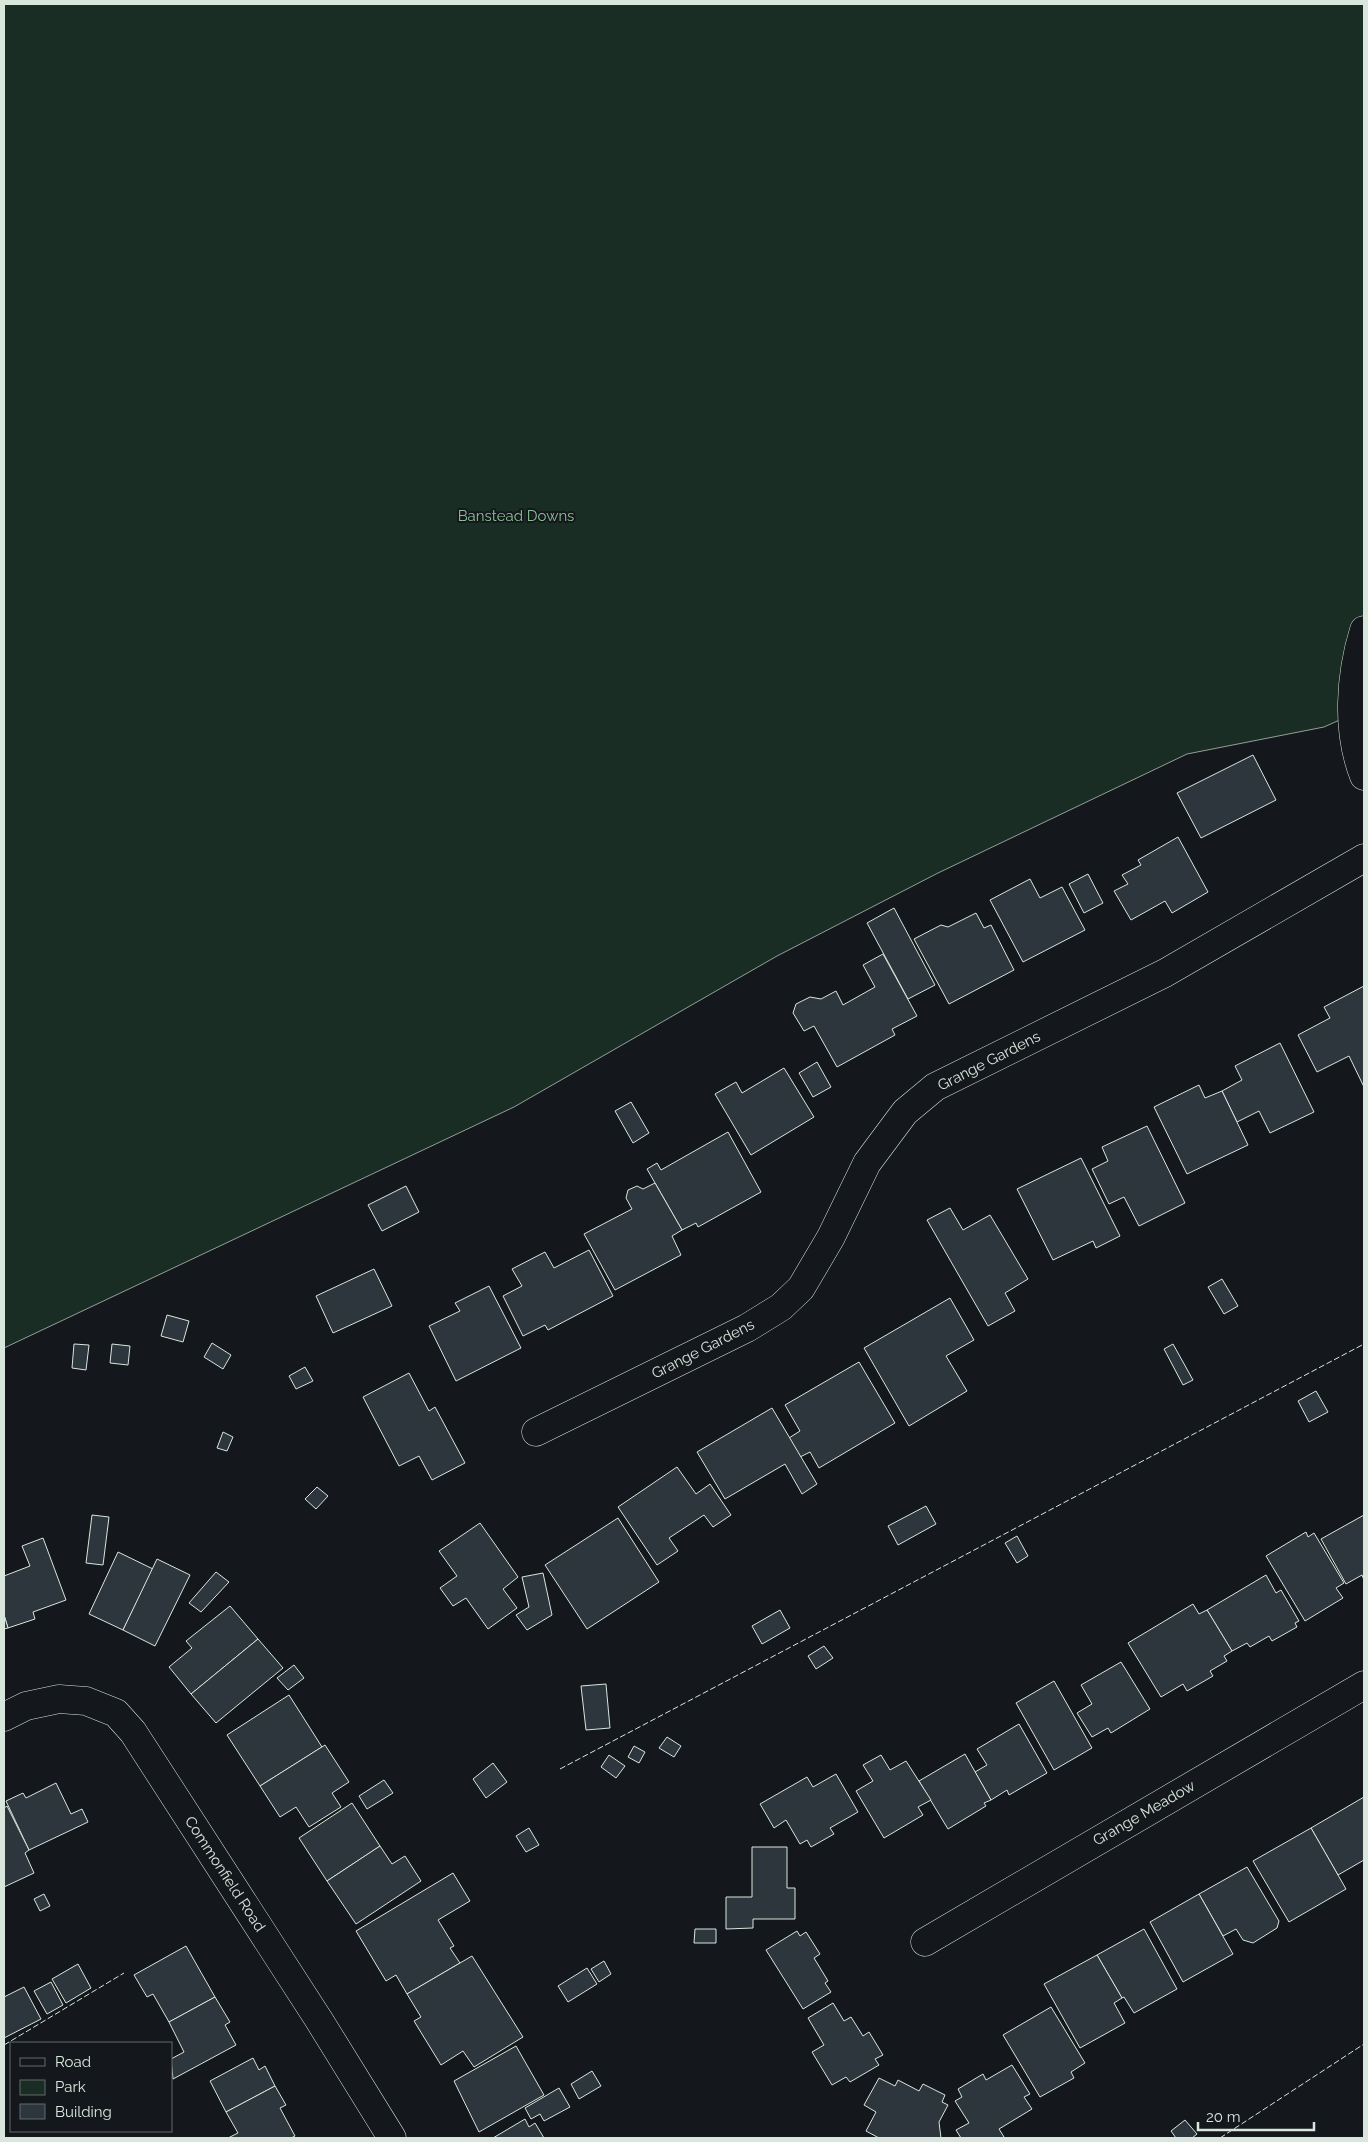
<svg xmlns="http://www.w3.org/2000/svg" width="1368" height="2142" font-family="Raleway,sans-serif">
  <rect width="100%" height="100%" fill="#14181c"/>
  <path fill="#1a2d24" stroke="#939e99" d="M4 4H1364V709L1324 727 1187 754 938 873 777 956 514 1107 4 1348Z"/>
  <g fill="#2c363c" stroke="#d8e6dc">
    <path d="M1253 755 1276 800 1201 838 1177 793Z"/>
    <path d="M1178 837 1208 892 1172 913 1165 901 1131 920 1114 891 1128 884 1122 875 1141 865 1138 860Z"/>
    <path d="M1088 874 1103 903 1084 913 1069 884Z"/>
    <path d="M1030 879 1040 898 1062 887 1085 930 1023 962 990 900Z"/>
    <path d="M894 908 935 985 908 999 867 923Z"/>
    <path d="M976 913 984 928 991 925 1014 970 949 1004 914 939 941 925 948 927Z"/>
    <path d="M883 954 917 1016 892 1029 895 1035 837 1067 814 1026 804 1031 793 1013 796 1004 810 997 821 999 836 991 843 1005 875 987 863 965Z"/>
    <path d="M1364 986V1087L1349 1056 1317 1072 1298 1035 1330 1018 1324 1007Z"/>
    <path d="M1280 1043 1314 1112 1270 1133 1259 1111 1237 1122 1222 1091 1242 1080 1235 1066Z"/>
    <path d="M817 1062 831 1087 813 1097 799 1073Z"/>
    <path d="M784 1068 814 1117 751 1155 715 1094 736 1082 742 1093Z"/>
    <path d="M1199 1085 1205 1098 1222 1091 1248 1145 1187 1174 1154 1107Z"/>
    <path d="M631 1102 649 1133 633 1143 615 1111Z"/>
    <path d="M1147 1126 1185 1203 1139 1226 1124 1197 1109 1204 1092 1169 1108 1161 1102 1147Z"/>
    <path d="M728 1132 761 1192 698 1227 696 1223 682 1230 647 1169 657 1163 661 1170Z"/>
    <path d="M1081 1158 1120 1236 1096 1248 1093 1241 1053 1260 1017 1189Z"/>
    <path d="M655 1183 682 1230 672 1236 681 1255 615 1290 584 1234 632 1209 626 1198 628 1190 637 1186 643 1189Z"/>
    <path d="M406 1186 419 1212 382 1231 368 1205Z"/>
    <path d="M950 1208 963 1230 990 1215 1028 1279 1005 1293 1015 1311 988 1326 927 1220Z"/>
    <path d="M589 1250 613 1296 548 1330 545 1325 523 1336 503 1296 522 1286 512 1269 545 1252 554 1268Z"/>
    <path d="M374 1269 392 1306 333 1333 316 1296Z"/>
    <path d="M1222 1279 1238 1306 1224 1314 1208 1287Z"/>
    <path d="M489 1286 521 1348 456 1381 429 1326 460 1311 455 1303Z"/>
    <path d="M950 1298 974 1340 946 1356 967 1391 909 1426 864 1348Z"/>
    <path d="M167 1315 189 1321 183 1342 161 1336Z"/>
    <path d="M212 1343 231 1355 223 1369 204 1357Z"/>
    <path d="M74 1344 89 1345 86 1370 72 1368Z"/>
    <path d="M112 1344 130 1346 128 1365 110 1363Z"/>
    <path d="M1173 1344 1193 1380 1183 1385 1164 1349Z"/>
    <path d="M859 1362 895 1423 819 1468 810 1452 800 1457 789 1438 800 1431 785 1405Z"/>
    <path d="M305 1367 313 1381 296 1389 289 1376Z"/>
    <path d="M409 1373 429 1411 435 1407 465 1463 432 1480 419 1456 399 1466 363 1397Z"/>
    <path d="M1316 1391 1328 1412 1309 1422 1298 1401Z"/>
    <path d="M772 1408 817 1484 802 1494 785 1464 725 1499 697 1452Z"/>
    <path d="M223 1432 233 1437 227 1451 217 1448Z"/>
    <path d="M677 1467 696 1494 710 1484 731 1515 713 1527 704 1515 669 1538 678 1551 657 1565 618 1507Z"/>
    <path d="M317 1487 328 1496 316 1509 305 1499Z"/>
    <path d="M926 1506 936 1524 898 1545 888 1526Z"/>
    <path d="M92 1515 109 1517 103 1565 86 1563Z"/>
    <path d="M1364 1515V1580L1362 1575 1346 1584 1321 1539Z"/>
    <path d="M618 1518 659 1582 587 1629 545 1565Z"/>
    <path d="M480 1523 518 1577 503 1589 517 1608 488 1629 466 1598 453 1606 440 1588 457 1576 439 1551Z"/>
    <path d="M1306 1532 1308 1537 1314 1533 1344 1583 1336 1588 1343 1598 1305 1621 1266 1556Z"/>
    <path d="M1017 1536 1028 1556 1017 1563 1005 1543Z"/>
    <path d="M43 1538 66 1600 33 1612 35 1619 8 1628 4 1615V1576L30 1566 22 1546Z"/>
    <path d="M118 1552 153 1569 123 1630 89 1614Z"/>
    <path d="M157 1559 190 1575 155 1646 123 1630Z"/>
    <path d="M216 1572 229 1582 201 1612 189 1603Z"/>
    <path d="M543 1573 552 1615 527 1630 516 1615 529 1607 522 1577Z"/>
    <path d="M1266 1575 1276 1593 1281 1590 1299 1621 1295 1623 1297 1627 1272 1641 1269 1636 1250 1647 1247 1643 1232 1651 1207 1610Z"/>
    <path d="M1193 1604 1199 1614 1207 1610 1232 1651 1224 1656 1227 1661 1210 1671 1213 1676 1187 1691 1183 1684 1161 1697 1128 1643Z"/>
    <path d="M230 1606 258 1639 191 1694 169 1667 192 1648 186 1641Z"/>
    <path d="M780 1610 790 1628 762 1644 752 1626Z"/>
    <path d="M4 1615 8 1628 4 1629Z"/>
    <path d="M258 1639 283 1668 216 1723 191 1694Z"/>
    <path d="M824 1646 833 1658 816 1669 808 1656Z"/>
    <path d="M1121 1662 1150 1709 1111 1733 1108 1728 1092 1737 1077 1713 1092 1704 1081 1685Z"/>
    <path d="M294 1665 304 1678 288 1690 277 1678Z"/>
    <path d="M1054 1681 1092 1748 1054 1770 1016 1703Z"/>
    <path d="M606 1684 610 1728 586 1730 581 1686Z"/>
    <path d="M289 1695 322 1747 260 1786 227 1735Z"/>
    <path d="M1019 1724 1047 1773 1009 1795 1007 1790 991 1800 975 1772 987 1765 977 1749Z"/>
    <path d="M667 1737 681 1746 674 1757 659 1748Z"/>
    <path d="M325 1745 349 1782 332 1793 341 1807 309 1827 296 1807 280 1817 260 1786Z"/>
    <path d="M634 1746 645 1752 639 1763 628 1757Z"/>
    <path d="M965 1754 991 1800 984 1803 986 1806 948 1829 919 1781Z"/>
    <path d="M609 1755 625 1766 616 1778 601 1767Z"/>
    <path d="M881 1755 890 1770 906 1761 931 1800 918 1807 923 1815 884 1838 856 1791 873 1781 863 1765Z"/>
    <path d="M493 1763 507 1782 486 1798 473 1779Z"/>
    <path d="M836 1774 858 1812 830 1828 834 1834 811 1847 807 1840 800 1844 786 1820 774 1828 760 1804 807 1777 813 1787Z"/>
    <path d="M384 1780 393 1793 367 1809 359 1796Z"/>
    <path d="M56 1783 71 1814 82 1809 88 1822 29 1850 6 1801 23 1793 26 1798Z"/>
    <path d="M1364 1797V1860L1338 1875 1311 1828Z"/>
    <path d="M352 1803 380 1846 327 1881 299 1838Z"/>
    <path d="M7 1806 29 1850 25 1853 34 1873 4 1887V1808Z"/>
    <path d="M529 1828 539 1845 526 1852 516 1836Z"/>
    <path d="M1311 1828 1346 1889 1289 1922 1253 1861Z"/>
    <path d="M380 1846 392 1864 405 1856 421 1881 356 1924 327 1881Z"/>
    <path d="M752 1847H787V1888H795V1919H753V1928L726 1929V1897H752Z"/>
    <path d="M1247 1867 1279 1921 1277 1928 1253 1943 1243 1940 1236 1929 1223 1936 1199 1894Z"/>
    <path d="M453 1873 470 1901 438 1920 454 1946 450 1948 460 1963 407 1994 396 1975 386 1981 356 1931Z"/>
    <path d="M44 1894 50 1906 40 1911 34 1899Z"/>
    <path d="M1199 1894 1233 1954 1183 1982 1150 1922Z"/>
    <path d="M695 1929H716V1943H694Z"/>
    <path d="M1144 1929 1177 1989 1134 2013 1124 1997 1122 1998 1097 1955Z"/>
    <path d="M797 1931 800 1936 806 1932 820 1954 814 1958 828 1981 825 1983 831 1992 803 2009 766 1950Z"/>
    <path d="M186 1946 215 1997 169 2022 153 1994 147 1997 134 1975Z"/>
    <path d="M1097 1955 1122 1998 1114 2003 1125 2023 1080 2048 1044 1984Z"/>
    <path d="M472 1956 523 2037 474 2067 463 2051 441 2065 414 2021 421 2017 407 1994Z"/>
    <path d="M604 1961 611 1974 599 1982 591 1969Z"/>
    <path d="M78 1964 91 1988 66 2003 52 1979Z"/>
    <path d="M587 1968 597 1984 568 2002 558 1986Z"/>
    <path d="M51 1982 63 2005 47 2014 34 1991Z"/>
    <path d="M24 1987 41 2019 4 2038V1997Z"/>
    <path d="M215 1997 230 2022 225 2025 236 2045 173 2079 171 2059 184 2052 169 2022Z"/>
    <path d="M833 2003 844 2021 851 2017 863 2036 869 2032 883 2055 875 2059 879 2065 850 2082 846 2077 832 2085 812 2052 824 2045 808 2018Z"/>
    <path d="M1051 2007 1085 2063 1071 2072 1074 2078 1040 2097 1003 2035Z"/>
    <path d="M516 2046 544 2095 479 2132 454 2081Z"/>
    <path d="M253 2058 259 2070 265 2066 275 2086 226 2112 210 2081Z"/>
    <path d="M1012 2065 1030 2094 1024 2097 1032 2109 999 2129 1004 2137 1002 2138H961L956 2130 969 2123 955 2101 962 2097 958 2089 983 2074 986 2080Z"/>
    <path d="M592 2071 601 2086 579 2099 571 2084Z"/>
    <path d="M879 2078 895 2086 898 2080 919 2091 923 2084 945 2095 942 2102 948 2105 939 2122 941 2138H879L866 2131 876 2112 864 2105Z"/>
    <path d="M275 2086 286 2105 280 2108 295 2136 291 2138H228L238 2133 226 2112Z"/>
    <path d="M559 2088 570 2107 544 2121 540 2114 531 2119 525 2108Z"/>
    <path d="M525 2119 529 2127 535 2123 544 2138H493Z"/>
    <path d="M1185 2120 1197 2134 1192 2138H1176L1171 2131Z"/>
  </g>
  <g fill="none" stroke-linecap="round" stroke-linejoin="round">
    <g stroke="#d8e6dc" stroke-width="29">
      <g id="minor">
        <path d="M536 1432 747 1328 781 1307 801 1288 831 1237 867 1163 905 1112 935 1087 1165 973 1364 858"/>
        <path d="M4 1717 26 1706 59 1699 86 1701 116 1713 133 1732 319 2020 392 2138"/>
        <path d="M925 1942 1364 1685"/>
      </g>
    </g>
    <g stroke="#d8e6dc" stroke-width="29">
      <path id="secondary" d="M1364 630C1350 675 1346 731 1364 776"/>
    </g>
    <use href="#minor" stroke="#14181c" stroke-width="28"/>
    <use href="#secondary" stroke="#14181c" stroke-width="28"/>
    <g stroke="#d8e6dc" stroke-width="1" stroke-dasharray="6 2.5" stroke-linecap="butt">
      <path d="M560 1769 1364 1344"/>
      <path d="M4 2045 124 1973"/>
      <path d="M1220 2138 1364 2044"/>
    </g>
  </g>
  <g text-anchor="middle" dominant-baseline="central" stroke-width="4" stroke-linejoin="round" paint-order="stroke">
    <g font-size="15" fill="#8ac095" stroke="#14181c">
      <text x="516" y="516">Banstead Downs</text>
    </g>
    <g font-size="15" fill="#d8e6dc" stroke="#14181c">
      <text transform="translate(989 1061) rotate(-27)">Grange Gardens</text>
      <text transform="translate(703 1349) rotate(-27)">Grange Gardens</text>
      <text transform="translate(1144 1813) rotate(-30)">Grange Meadow</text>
      <text transform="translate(225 1874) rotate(57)">Commonfield Road</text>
    </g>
  </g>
  <rect width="1368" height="2142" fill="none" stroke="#d8e6dc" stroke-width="10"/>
  <rect x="10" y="2042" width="162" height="90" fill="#14181c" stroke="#626a69"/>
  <rect x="20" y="2058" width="25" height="8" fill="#14181c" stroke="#626a69"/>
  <text x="55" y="2067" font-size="15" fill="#d8e6dc">Road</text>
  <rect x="20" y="2080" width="25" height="15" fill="#1a2d24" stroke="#626a69"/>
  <text x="55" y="2092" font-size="15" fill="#d8e6dc">Park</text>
  <rect x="20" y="2104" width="25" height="15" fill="#2c363c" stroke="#626a69"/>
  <text x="55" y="2117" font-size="15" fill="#d8e6dc">Building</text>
  <path d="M1198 2122v8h116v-8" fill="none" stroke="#d8e6dc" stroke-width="2.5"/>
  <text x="1206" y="2122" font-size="15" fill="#d8e6dc" stroke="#14181c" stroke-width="4" paint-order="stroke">20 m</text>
</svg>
